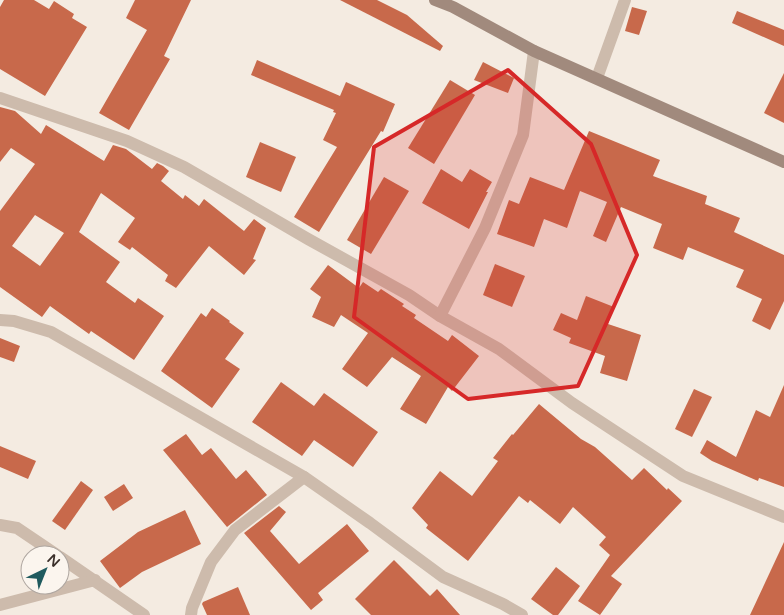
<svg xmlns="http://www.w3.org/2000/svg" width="784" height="615" font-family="'Varela Round',sans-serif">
  <rect width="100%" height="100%" fill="#f4ebe1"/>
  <g fill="#c8694b" fill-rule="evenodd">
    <path d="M4 0H34L49 9 54 1 74 14 72 18 87 27 45 96 0 69V7Z"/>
    <path d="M135 0H191L164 56 170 59 129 130 99 113 147 30 126 18Z"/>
    <path d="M340 0H377L407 15 443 46 440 51Z"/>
    <path d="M632 7 647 11 639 35 625 31Z"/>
    <path d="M737 11 784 30V46L732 23Z"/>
    <path d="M257 60 340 96 346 82 395 104 383 132 381 131 319 232 294 217 337 147 323 140 336 113 333 112 334 110 251 75Z"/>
    <path d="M483 62 514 78 508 93 474 80Z"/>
    <path d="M784 73V123L764 113Z"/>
    <path d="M450 80 475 95 434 164 408 148Z"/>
    <path d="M0 107 15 111 41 134 46 125 104 161 113 145 126 149 152 169 157 163 163 166 169 171 161 181 183 199 185 195 199 206 204 199 244 231 254 219 266 228 253 259 256 260 244 275 209 246 176 288 165 281 168 275 132 247 130 250 118 242 135 218 101 193 79 232 120 262 106 282 135 303 138 298 164 316 134 360 91 331 89 334 50 306 42 317 0 287V211L35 164 11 148 0 162ZM35 215 64 233 40 266 12 246Z"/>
    <path d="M589 131 660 160 653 176 707 196 705 204 740 218 734 232 784 255V301L770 330 752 321 762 299 736 287 744 270 688 247 683 260 653 248 662 224 621 207 606 242 593 236 607 202 580 191 567 228 544 219 534 247 497 234 509 200 519 204 530 177 564 190Z"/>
    <path d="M260 142 296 157 281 192 246 177Z"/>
    <path d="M441 169 462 182 470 169 492 182 486 192H488L469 229 422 203Z"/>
    <path d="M384 177 409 191 371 254 347 240Z"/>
    <path d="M495 264 525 276 512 307 483 295Z"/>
    <path d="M328 265 359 288 363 282 378 292 381 289 404 304 402 306 416 315 414 318 448 341 452 335 479 356 452 391 448 387 426 424 400 409 421 376 392 357 367 387 342 369 368 333 341 315 334 327 312 317 321 297 310 289Z"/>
    <path d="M586 296 614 307 608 324 641 335 627 381 600 373 605 356 569 343 571 338 553 330 561 313 577 320Z"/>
    <path d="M212 308 230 321 229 322 244 333 225 359 240 369 212 408 161 371 201 313 206 317Z"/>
    <path d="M0 338 20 346 14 362 0 357Z"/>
    <path d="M281 382 314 406 324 393 378 432 353 467 314 440 302 456 252 422Z"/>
    <path d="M784 385V487L759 478 758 481 712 461 700 453 707 440 736 457 756 410 770 417Z"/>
    <path d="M694 389 712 397 692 437 675 429Z"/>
    <path d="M539 404 581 439 595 447 632 480 644 468 667 490 668 488 682 501 611 576 622 584 600 615 578 601 610 555 599 545 606 537 573 507 560 524 530 500 528 503 519 496 468 561 426 528 428 525 412 508 440 471 472 496 498 461 493 458 512 434 513 435Z"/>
    <path d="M186 434 202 455 211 448 236 479 246 470 267 495 227 527 163 450Z"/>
    <path d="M0 446 36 461 28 479 0 467Z"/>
    <path d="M81 481 93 490 65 530 52 521Z"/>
    <path d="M124 484 133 498 113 511 104 497Z"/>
    <path d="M279 506 286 512 270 531 299 564 347 524 369 551 318 593 323 600 311 610 244 533Z"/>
    <path d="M185 510 201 544 142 572 120 588 100 561 138 532Z"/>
    <path d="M784 542V615H750Z"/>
    <path d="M394 560 430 596 437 589 460 615H371L355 599Z"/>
    <path d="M556 567 580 586 558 615H553L531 599Z"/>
    <path d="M238 587 250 615H207L202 604 203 602Z"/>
  </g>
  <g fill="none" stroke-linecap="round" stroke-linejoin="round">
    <g stroke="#cdbbac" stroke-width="12">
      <path d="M597 78 625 0"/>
      <path d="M0 98 127 141 184 167 308 239 409 295 440 316 499 349 572 403 683 476 784 517"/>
      <path d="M440 316 485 228 523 135 534 51"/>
      <path d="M0 320 14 321 51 332 304 477 370 523 443 577 503 604 522 615"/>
      <path d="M0 525 17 528 57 555"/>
      <path d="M60 557 144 615"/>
      <path d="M0 605 95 580"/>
      <path d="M191 615 192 608 211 562 235 530 304 477"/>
    </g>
    <path stroke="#a18a7d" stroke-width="12" d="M435 0 453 7 534 51 784 162"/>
  </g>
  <path fill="#d62828" fill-opacity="0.2" stroke="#d62828" stroke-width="4" stroke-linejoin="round" d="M508 70 591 144 637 255 578 386 468 399 354 317 374 147Z"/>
  <g transform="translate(45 570) rotate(43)"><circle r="24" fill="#fbf5ee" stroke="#aea6a0"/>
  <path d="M0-4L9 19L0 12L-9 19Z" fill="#1f5a5e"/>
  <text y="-8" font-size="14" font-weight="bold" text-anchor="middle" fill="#3b302b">N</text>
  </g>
</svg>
